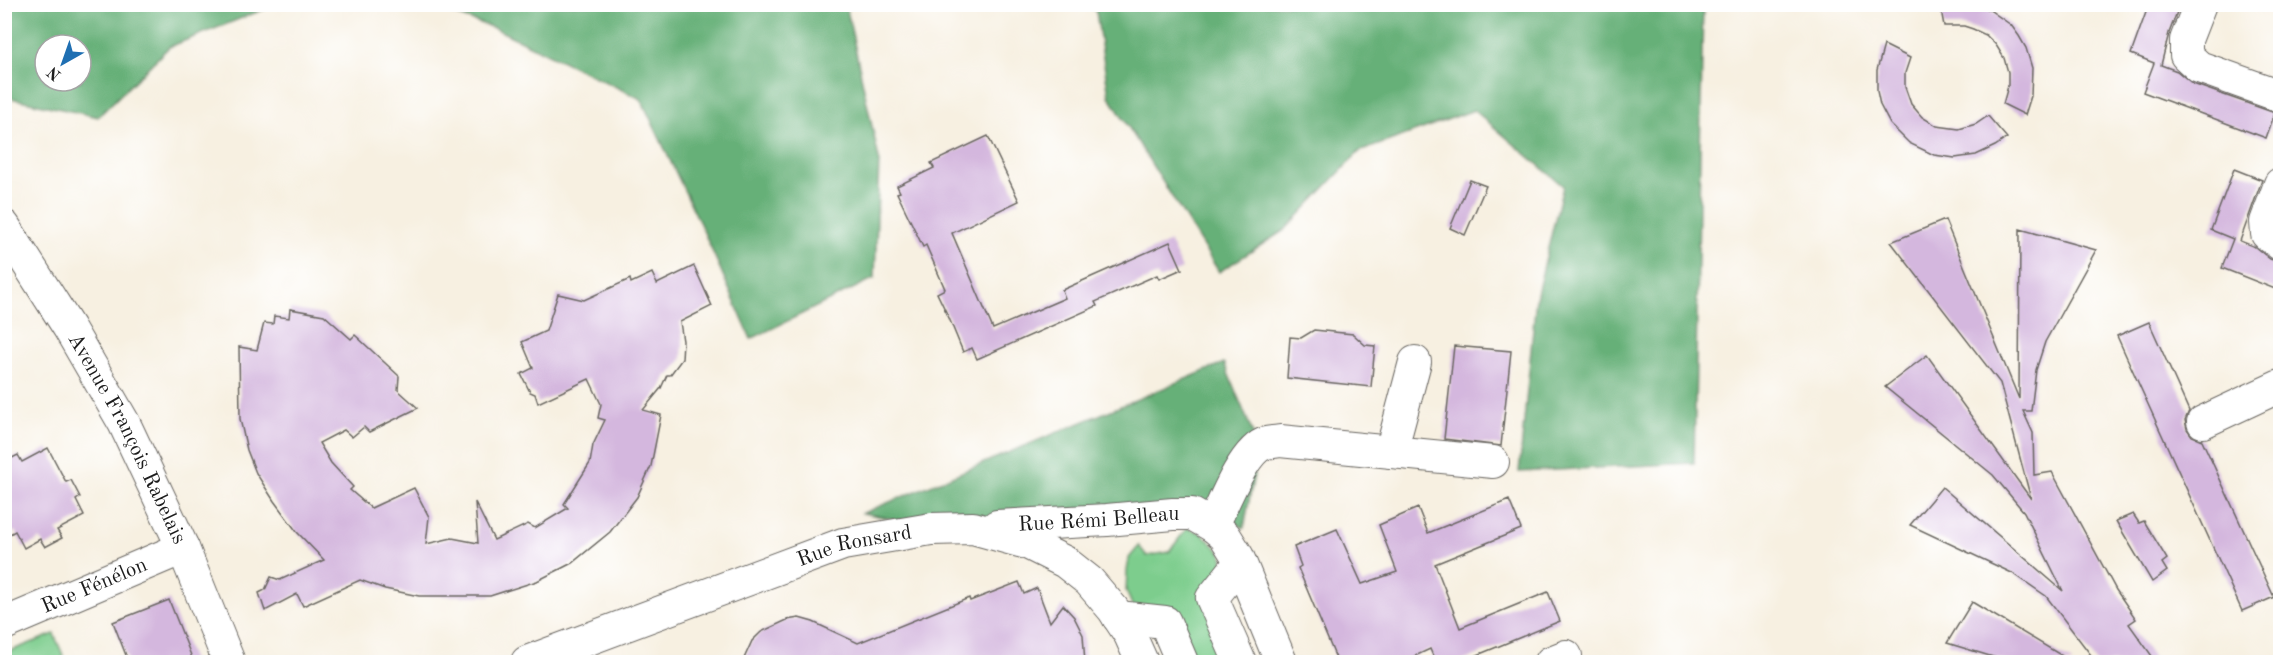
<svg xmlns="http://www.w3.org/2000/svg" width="2285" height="667" font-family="'Old Standard TT',serif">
  <rect width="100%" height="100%" fill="#fff"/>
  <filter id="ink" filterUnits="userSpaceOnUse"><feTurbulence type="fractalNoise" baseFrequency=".0167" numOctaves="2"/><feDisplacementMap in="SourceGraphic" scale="12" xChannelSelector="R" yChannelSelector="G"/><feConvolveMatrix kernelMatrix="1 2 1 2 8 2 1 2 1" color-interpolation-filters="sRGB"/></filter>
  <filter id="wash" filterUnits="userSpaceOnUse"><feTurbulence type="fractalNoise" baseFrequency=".008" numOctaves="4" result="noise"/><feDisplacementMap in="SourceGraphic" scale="24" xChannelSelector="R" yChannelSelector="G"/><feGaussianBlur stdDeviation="1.35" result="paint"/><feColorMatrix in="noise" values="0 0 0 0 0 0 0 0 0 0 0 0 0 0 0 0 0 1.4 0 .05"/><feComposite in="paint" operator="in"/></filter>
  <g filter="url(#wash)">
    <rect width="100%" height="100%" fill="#f7f0e1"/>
    <g fill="#7dcd8d" stroke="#4c7454" stroke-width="1.5">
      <path d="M1187 528 1201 533 1222 553 1232 662H1190L1133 607 1126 591 1127 571 1129 558 1139 546 1147 556 1169 552Z"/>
      <path d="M54 634 66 662H5V653Z"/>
    </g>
    <g fill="#66b078" stroke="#41664a" stroke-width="1.5" fill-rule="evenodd">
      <path d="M4 5 5 4 275 5 169 47 98 117 5 97ZM45 45H81V81H45Z"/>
      <path d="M427 5H846L879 159 875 278 751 339 703 230 641 99 494 28Z"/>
      <path d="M1090 5H1703L1694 463 1519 472 1536 298 1563 186 1474 110 1359 152 1285 230 1219 272 1109 96 1096 12Z"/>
      <path d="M1224 363 1259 448 1244 528 1204 505 912 523 863 513Z"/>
    </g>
    <g id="blocks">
      <g fill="#d4b7de">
        <path d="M1940 4H1976L1988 9 2011 25 2019 36 2026 48 2032 68 2031 96 2025 115 2003 104 2008 86V72L2004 58 1996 45 1986 35 1973 29 1964 26H1944Z"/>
        <path d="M2149 4H2180L2169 33 2161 65 2177 71 2193 84 2275 113 2266 138 2143 92 2154 63 2131 54Z"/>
        <path d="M1884 45 1910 58 1905 73V87L1911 104 1922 117 1937 126 1959 129 1976 124 1988 116 2007 138 1995 146 1976 155 1955 158 1934 155 1909 143 1890 124 1880 105 1877 91V70Z"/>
        <path d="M988 136 1019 201 952 233 993 329 1065 298 1062 290 1170 242 1182 269 1159 279 1157 275 1095 302 1097 306 977 359 972 348 963 352 949 318 937 293 945 289 926 245 923 247 897 193 900 192 897 186 934 168 931 163Z"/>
        <path d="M2234 169 2262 180 2240 241 2255 247 2270 259 2280 262V291L2222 268 2233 239 2211 230Z"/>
        <path d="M1470 180 1486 186 1465 235 1450 228Z"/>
        <path d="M1945 220 2019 399 2020 229 2096 250 2045 342 2036 370 2031 411H2023L2033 433 2034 475 2052 472 2116 590 2136 619 2129 624 2157 663H2097L2046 596 2014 574 1910 525 1942 487 2063 591 2024 512 1993 475 1885 387 1927 355 2031 499 2000 383 1891 242Z"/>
        <path d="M694 266 712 306 680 322 683 341 682 359 670 375H667L661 388 643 410 661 415 651 466 637 497 610 532 572 563 537 581 490 596H419L385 589 360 580 303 606 297 594 265 611 259 593 265 590 271 577 280 580 324 560 297 532 274 501 256 473 247 450 240 419 239 347 257 350 264 323 273 324 274 316 289 318 290 309 324 315 351 339 355 335 399 376 398 390 418 408 369 432 364 427 352 437 344 430 319 443 331 463 353 487 350 490 371 508 414 488 429 517 426 544 452 538 478 543 475 502 494 540 528 524 535 528 568 508 564 504 590 463 593 445 605 420 598 418 601 404 589 379 538 403 535 394 530 392 521 374 533 368 522 342 546 331 558 294 584 300 630 279 631 283 652 273 657 284Z"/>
        <path d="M2149 322 2189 411 2185 420 2187 429 2192 436 2202 440 2274 597 2242 611 2117 336Z"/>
        <path d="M1314 330 1353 334 1365 345 1375 346 1371 387 1287 378 1290 337 1301 338Z"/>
        <path d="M1454 346 1511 351 1501 446 1444 439Z"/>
        <path d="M48 448 66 482 71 480 80 497 76 500 84 516 57 530 62 538 45 547 40 539 24 548 15 531 10 534 4 523V462L18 455 22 462Z"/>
        <path d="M1509 500 1521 529 1435 564 1460 628 1548 592 1560 621 1458 663H1436L1430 649 1400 663H1338L1298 568 1301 566 1294 547 1337 529 1362 584 1397 572 1379 525 1418 508 1428 533Z"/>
        <path d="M2133 514 2139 523 2144 521 2167 559 2162 563 2167 571 2152 582 2116 521Z"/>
        <path d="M1019 582 1024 594 1037 588 1050 622 1063 605 1074 617 1083 635 1085 663H742L752 641 761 632 787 620 799 618 813 622 858 643 969 598 970 601Z"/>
        <path d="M169 600 194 663H129L113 622Z"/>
        <path d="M1972 602 2074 663H2013L1947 643Z"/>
      </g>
    </g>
  </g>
  <g filter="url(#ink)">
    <use href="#blocks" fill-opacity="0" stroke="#696661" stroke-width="1.5"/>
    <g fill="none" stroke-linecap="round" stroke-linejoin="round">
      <g stroke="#696661" stroke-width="34">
        <g id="minor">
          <path d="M2200 4 2186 40V55L2199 67 2280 96"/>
          <path d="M2280 184 2266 222 2267 234 2280 244"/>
          <path id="s1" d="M4 226 69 328 124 423 183 548 229 662"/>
          <path d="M2203 422 2280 386"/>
          <path d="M1391 452 1415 362"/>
          <path id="s2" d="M997 526 1107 520 1173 514H1192L1213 526 1225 536 1238 557 1281 662"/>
          <path d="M1213 526C1222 506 1244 449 1266 443 1270 442 1276 442 1280 441L1493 462"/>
          <path d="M1118 617 1165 622 1182 662"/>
          <path id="s3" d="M4 624 183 548"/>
          <path id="s4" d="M527 662 843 544 931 529 973 528 1027 543 1065 562 1089 581 1113 609 1130 635 1142 662"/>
          <path d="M1240 662 1212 598 1240 563"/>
          <path d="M1551 662 1566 656"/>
        </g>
      </g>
      <use href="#minor" stroke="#fff" stroke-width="32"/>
    </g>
  </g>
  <g text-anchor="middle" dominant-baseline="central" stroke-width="6" stroke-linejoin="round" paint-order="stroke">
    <g font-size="21" fill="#1c1c1c" stroke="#fff">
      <text stroke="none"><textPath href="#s1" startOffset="246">Avenue François Rabelais</textPath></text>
      <text stroke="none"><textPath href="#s2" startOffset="102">Rue Rémi Belleau</textPath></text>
      <text stroke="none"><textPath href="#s4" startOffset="348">Rue Ronsard</textPath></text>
      <text stroke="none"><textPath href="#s3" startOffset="98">Rue Fénélon</textPath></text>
    </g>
  </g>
  <rect width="2285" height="667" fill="none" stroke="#fff" stroke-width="24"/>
  <g transform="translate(63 63) rotate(220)"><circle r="28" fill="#ffffff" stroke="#a4a4a4" stroke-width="1.5"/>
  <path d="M0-4.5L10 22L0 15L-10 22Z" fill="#1f6fb2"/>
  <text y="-9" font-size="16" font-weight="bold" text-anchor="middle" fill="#1c1c1c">N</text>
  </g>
</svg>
